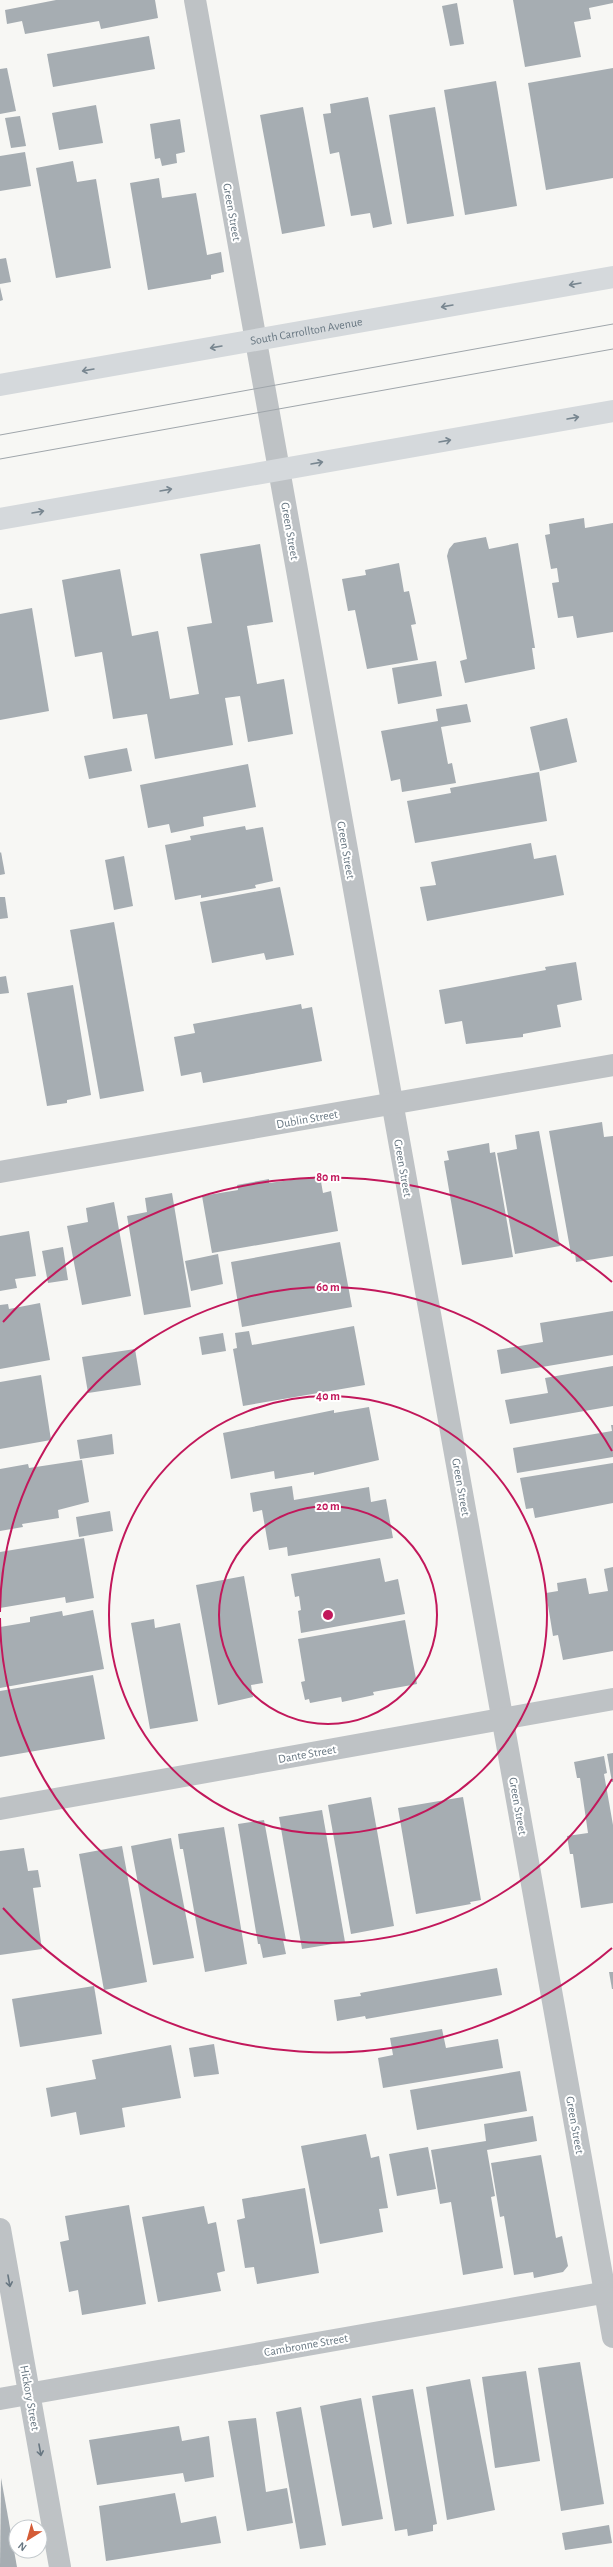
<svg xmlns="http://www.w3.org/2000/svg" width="613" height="2567" font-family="'Alegreya Sans',sans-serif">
  <rect width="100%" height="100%" fill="#f7f7f4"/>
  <g fill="#a6adb2">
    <path d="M56 0H155L158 18 101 29 99 21 25 34 22 21 7 24 5 10Z"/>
    <path d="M513 0H613V3L589 8 591 19 574 22 581 57 525 67Z"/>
    <path d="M457 3 464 44 450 46 442 6Z"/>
    <path d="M149 36 155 69 53 87 47 54Z"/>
    <path d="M7 68 16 111 0 114V69Z"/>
    <path d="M613 68V178L546 190 528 83Z"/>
    <path d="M496 81 517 206 465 215 444 90Z"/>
    <path d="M368 97 392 224 373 228 370 213 351 216 339 152 330 154 323 114 331 113 330 104Z"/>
    <path d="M96 105 103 143 59 150 52 113Z"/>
    <path d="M303 107 325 226 282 234 260 115Z"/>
    <path d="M435 107 454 216 407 224 389 115Z"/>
    <path d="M20 116 26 146 11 148 5 118Z"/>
    <path d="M180 119 185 152 176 154 177 163 162 166 160 158 155 159 150 124Z"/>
    <path d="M25 152 31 186 0 191V156Z"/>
    <path d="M73 161 77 182 96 179 111 268 56 278 36 168Z"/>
    <path d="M159 178 162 198 196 193 207 255 221 252 224 272 211 275V279L148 290 130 183Z"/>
    <path d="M6 258 11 282 0 284V259Z"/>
    <path d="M0 287 3 300 0 301Z"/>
    <path d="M584 518 585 528 613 523V632L577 638 573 616 558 618 552 583 559 582 557 568 551 569 545 535 550 534 549 524Z"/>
    <path d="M486 537 489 549 518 543 535 648H532L535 669 465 683 460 661 467 659 447 556 449 549 454 543Z"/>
    <path d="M260 544 273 622 247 626 257 684 284 679 293 734 248 742 240 696 225 698 233 745 155 759 147 714 113 719 102 652 75 657 62 580 120 569 132 636 158 631 170 699 199 694 187 627 212 623 200 554Z"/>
    <path d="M399 563 404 592 409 591 416 624 411 625 418 660 367 669 355 610 348 611 342 579 366 575 365 570Z"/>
    <path d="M32 608 49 711 0 720V614Z"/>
    <path d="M436 661 442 696 398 704 392 668Z"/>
    <path d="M467 704 471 722 441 727 448 764 452 763 456 783 402 792 400 779 391 781 381 731 438 721 436 709Z"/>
    <path d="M567 718 577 762 540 771 530 727Z"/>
    <path d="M127 748 132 771 89 779 84 756Z"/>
    <path d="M248 764 256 807 203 817 204 826 171 833 169 824 148 828 140 785Z"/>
    <path d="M539 772 547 821 415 843 407 801 451 793 450 788Z"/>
    <path d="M245 826 246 830 263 827 273 881 255 885 256 888 201 898V895L175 900 165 845 191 840 190 836Z"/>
    <path d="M531 843 534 859 556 855 564 895 427 921 420 887 436 885 431 862Z"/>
    <path d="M1 852 5 874 0 875V853Z"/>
    <path d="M124 856 133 906 114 910 105 860Z"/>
    <path d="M280 887 294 955 266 960 264 953 212 963 200 902Z"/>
    <path d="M0 897H5L8 918 0 919Z"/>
    <path d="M114 922 144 1091 100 1099 70 930Z"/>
    <path d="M576 962 582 1000 557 1005 561 1027 523 1034V1037L466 1044 462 1021 445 1024 439 990 546 970 545 967Z"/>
    <path d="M6 976 9 993 0 994V977Z"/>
    <path d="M73 985 91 1095 67 1100V1103L47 1106 27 993Z"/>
    <path d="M301 1004 302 1009 312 1007 322 1061 203 1083 201 1072 181 1076 174 1037 195 1033 193 1024Z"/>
    <path d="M602 1122 604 1137 613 1136V1256L576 1262 575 1253 571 1254 549 1131Z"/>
    <path d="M539 1131 560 1246 515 1254 497 1153 517 1149 515 1135Z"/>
    <path d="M489 1143 490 1153 495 1152 513 1257 462 1265 444 1161 449 1160 447 1151Z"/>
    <path d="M320 1176 323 1193 331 1191 338 1231 212 1253 202 1196 238 1190 237 1185 269 1179V1183Z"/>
    <path d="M172 1193 191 1307 144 1315 127 1216 147 1212 145 1198Z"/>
    <path d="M114 1202 131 1296 82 1305 67 1226 88 1222 86 1208Z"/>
    <path d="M29 1231 36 1276 15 1279 17 1288 0 1291V1236Z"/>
    <path d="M340 1242 352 1307 242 1327 231 1262Z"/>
    <path d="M63 1247 68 1280 48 1283 42 1251Z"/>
    <path d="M218 1254 223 1284 191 1291 185 1261Z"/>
    <path d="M40 1303 50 1360 0 1369V1305L8 1304 9 1309Z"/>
    <path d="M613 1311V1355L501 1374 497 1350 543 1342 540 1323Z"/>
    <path d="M354 1326 365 1385 243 1406 233 1349 237 1348 235 1333 249 1331 252 1345Z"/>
    <path d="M223 1333 226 1351 202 1355 199 1337Z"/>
    <path d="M135 1349 141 1385 88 1393 82 1357Z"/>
    <path d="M613 1366V1406L510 1424 505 1400 548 1393 545 1378Z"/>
    <path d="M41 1375 51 1440 0 1449V1382Z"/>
    <path d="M369 1407 379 1460 314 1475V1472L275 1479 274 1471 231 1479 223 1433 334 1410V1413Z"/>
    <path d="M611 1425H613V1457L517 1473 513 1448 612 1431Z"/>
    <path d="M112 1434 114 1454 80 1459 77 1440Z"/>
    <path d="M82 1460 89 1502 58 1510 59 1518 22 1524 23 1527 0 1531V1469L28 1464 29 1468Z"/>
    <path d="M613 1463V1503L535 1518 533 1508 526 1509 520 1478Z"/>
    <path d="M292 1486 294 1500 369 1487 371 1502 386 1499 393 1538 288 1556 287 1547 269 1550 262 1510 253 1512 250 1493Z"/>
    <path d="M110 1511 113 1531 79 1537 76 1517Z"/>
    <path d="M84 1538 94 1598 66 1603 65 1597 0 1608V1552Z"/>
    <path d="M380 1558 385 1582 398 1579 405 1614 301 1633 298 1611 301 1610 299 1596 295 1597 291 1574Z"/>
    <path d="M613 1567V1651L563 1660 558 1635 553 1636 546 1593 558 1591 557 1583 586 1578 589 1594 608 1591 604 1569Z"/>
    <path d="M244 1576 263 1683 251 1685 253 1697 218 1705 196 1585Z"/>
    <path d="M93 1610 104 1669 0 1688V1627L30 1622V1617L62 1611 63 1616Z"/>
    <path d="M154 1619 155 1628 180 1623 198 1721 150 1729 131 1623Z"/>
    <path d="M405 1620 417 1684 373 1692 374 1695 342 1702 341 1697 310 1703 309 1699 305 1700 301 1682 305 1681 298 1639Z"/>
    <path d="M93 1675 105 1739 0 1757V1691Z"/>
    <path d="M613 1753V1782H612L607 1754Z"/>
    <path d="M604 1756 607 1773 604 1774 613 1825V1903L581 1908 573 1854H570L567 1836 588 1833 580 1778H577L574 1762Z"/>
    <path d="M371 1797 394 1926 351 1934 328 1805Z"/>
    <path d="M463 1797 481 1900 470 1902 471 1904 416 1914 398 1808Z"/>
    <path d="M322 1810 345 1942 302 1949 279 1817Z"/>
    <path d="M264 1820 286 1940H283L286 1954 263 1958 260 1944H258L238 1824Z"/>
    <path d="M224 1827 247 1964 205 1972 183 1849H180L178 1834Z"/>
    <path d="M171 1838 194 1958 153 1965 131 1846Z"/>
    <path d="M122 1846 147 1982 104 1990 79 1854Z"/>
    <path d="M24 1848 28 1871 38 1870 41 1887 33 1888 42 1949 0 1955V1851Z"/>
    <path d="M497 1968 502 1995 366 2019 365 2016 337 2021 334 2000 361 1996 360 1993Z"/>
    <path d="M609 1972H613V1989H612Z"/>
    <path d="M94 1986 102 2034 20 2047 12 1999Z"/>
    <path d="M442 2029 446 2048 498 2039 503 2068 383 2088 378 2058 393 2055 390 2038Z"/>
    <path d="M214 2044 219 2074 194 2077 189 2048Z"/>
    <path d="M171 2045 181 2098 122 2108 125 2127 80 2135 76 2112 51 2117 46 2088 96 2079 92 2060Z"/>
    <path d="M520 2071 527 2111 417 2130 410 2090Z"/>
    <path d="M533 2116 537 2141 487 2150 495 2196 491 2197 503 2268 463 2275 451 2202 440 2204 431 2150 486 2141 484 2124Z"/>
    <path d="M366 2134 371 2158 379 2156 388 2208 379 2209 383 2232 320 2244 301 2146Z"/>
    <path d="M428 2147 436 2189 397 2196 389 2154Z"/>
    <path d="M541 2155 556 2238 562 2236 568 2266 563 2272 534 2278 533 2272 514 2275 504 2216 500 2217 491 2163Z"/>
    <path d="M305 2188 319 2273 257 2284 254 2267 245 2268 237 2220 245 2218 242 2199Z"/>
    <path d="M129 2205 146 2304 82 2315 78 2290 69 2292 60 2242 69 2240 65 2216Z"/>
    <path d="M204 2206 208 2224 216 2222 225 2271 217 2273 221 2291 158 2302 142 2217Z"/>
    <path d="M580 2362 604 2504 561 2511 538 2368Z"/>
    <path d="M526 2371 540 2461 495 2468 482 2377Z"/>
    <path d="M470 2379 495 2510 447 2520 426 2387Z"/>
    <path d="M413 2389 437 2524 433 2525V2531L408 2536 407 2529 395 2531 372 2396Z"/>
    <path d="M361 2398 383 2519 342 2526 320 2406Z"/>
    <path d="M301 2407 326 2545 300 2549 276 2412Z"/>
    <path d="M256 2418 266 2492 287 2488 293 2523 247 2531 228 2421Z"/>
    <path d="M179 2426 182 2441 209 2436 214 2477 185 2482 183 2473 97 2485 89 2440Z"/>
    <path d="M1 2478 17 2567H0Z"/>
    <path d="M175 2493 181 2523 216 2516 221 2543 106 2561 99 2506Z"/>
    <path d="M609 2525 612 2543 565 2550 562 2533Z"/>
  </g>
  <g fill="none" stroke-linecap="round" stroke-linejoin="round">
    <g stroke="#bec2c5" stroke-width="22">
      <path d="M195 0 613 2337"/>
      <path d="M0 1172 613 1065"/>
      <path d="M0 1809 613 1699"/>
      <path d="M0 2229 60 2567"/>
      <path d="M0 2399 613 2291"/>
    </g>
    <g stroke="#d5d9dc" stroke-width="22">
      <path id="s1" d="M0 385 613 277"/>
      <path d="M0 519 613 411"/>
    </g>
    <g stroke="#a0a6ab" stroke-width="1">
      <path d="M0 435 613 324"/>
      <path d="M0 459 613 349"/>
    </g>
  </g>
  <defs><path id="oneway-shaft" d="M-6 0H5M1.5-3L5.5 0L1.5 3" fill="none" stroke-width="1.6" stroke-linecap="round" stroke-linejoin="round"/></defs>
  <g stroke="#788690">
    <use href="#oneway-shaft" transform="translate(575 284) rotate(170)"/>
    <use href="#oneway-shaft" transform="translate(447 306) rotate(170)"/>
    <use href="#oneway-shaft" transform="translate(216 347) rotate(170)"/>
    <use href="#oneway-shaft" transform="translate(88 370) rotate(170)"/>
    <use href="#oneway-shaft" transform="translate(573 418) rotate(-10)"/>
    <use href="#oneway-shaft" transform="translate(445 441) rotate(-10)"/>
    <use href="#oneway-shaft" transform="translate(317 463) rotate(-10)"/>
    <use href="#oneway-shaft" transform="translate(166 490) rotate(-10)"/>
    <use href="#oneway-shaft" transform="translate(38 512) rotate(-10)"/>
  </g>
  <g stroke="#687782">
    <use href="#oneway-shaft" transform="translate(9 2281) rotate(80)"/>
    <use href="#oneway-shaft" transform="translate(40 2450) rotate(80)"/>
  </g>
  <g fill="none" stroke="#c2185b" stroke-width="2">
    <circle cx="328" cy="1615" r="109"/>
    <circle cx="328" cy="1615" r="219"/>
    <path d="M612 1779A328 328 0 0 1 0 1618M0 1612A328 328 0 0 1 612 1451"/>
    <path d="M612 1948A438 438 0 0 1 3 1908M3 1322A438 438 0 0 1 612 1282"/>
  </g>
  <g text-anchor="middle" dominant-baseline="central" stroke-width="4" stroke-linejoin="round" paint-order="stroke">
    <g font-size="12" fill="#687782" stroke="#fff">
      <text transform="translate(232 212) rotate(80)">Green Street</text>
      <text stroke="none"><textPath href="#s1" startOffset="311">South Carrollton Avenue</textPath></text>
      <text transform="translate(290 531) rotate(80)">Green Street</text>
      <text transform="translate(346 850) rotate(80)">Green Street</text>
      <text transform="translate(307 1119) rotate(-10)">Dublin Street</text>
      <text transform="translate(403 1168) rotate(80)">Green Street</text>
      <text transform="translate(461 1487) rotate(80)">Green Street</text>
      <text transform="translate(307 1754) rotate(-10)">Dante Street</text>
      <text transform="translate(518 1806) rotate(80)">Green Street</text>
      <text transform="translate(575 2125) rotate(80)">Green Street</text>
      <text transform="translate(306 2345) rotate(-10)">Cambronne Street</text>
      <text transform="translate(30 2398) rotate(80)">Hickory Street</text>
    </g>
  </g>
  <circle cx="328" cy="1615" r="6" fill="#c2185b" stroke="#fff" stroke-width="2"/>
  <g font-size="12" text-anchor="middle" font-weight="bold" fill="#c2185b" stroke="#fff" stroke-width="4" stroke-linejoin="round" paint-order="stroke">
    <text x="328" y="1181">80 m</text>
    <text x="328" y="1291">60 m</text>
    <text x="328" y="1400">40 m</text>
    <text x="328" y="1510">20 m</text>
  </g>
  <g transform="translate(28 2539) rotate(217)"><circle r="19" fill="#ffffff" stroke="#c3c9cd"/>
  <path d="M0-3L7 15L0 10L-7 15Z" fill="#d45c37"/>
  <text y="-6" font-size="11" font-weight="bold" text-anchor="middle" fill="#687782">N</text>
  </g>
</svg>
